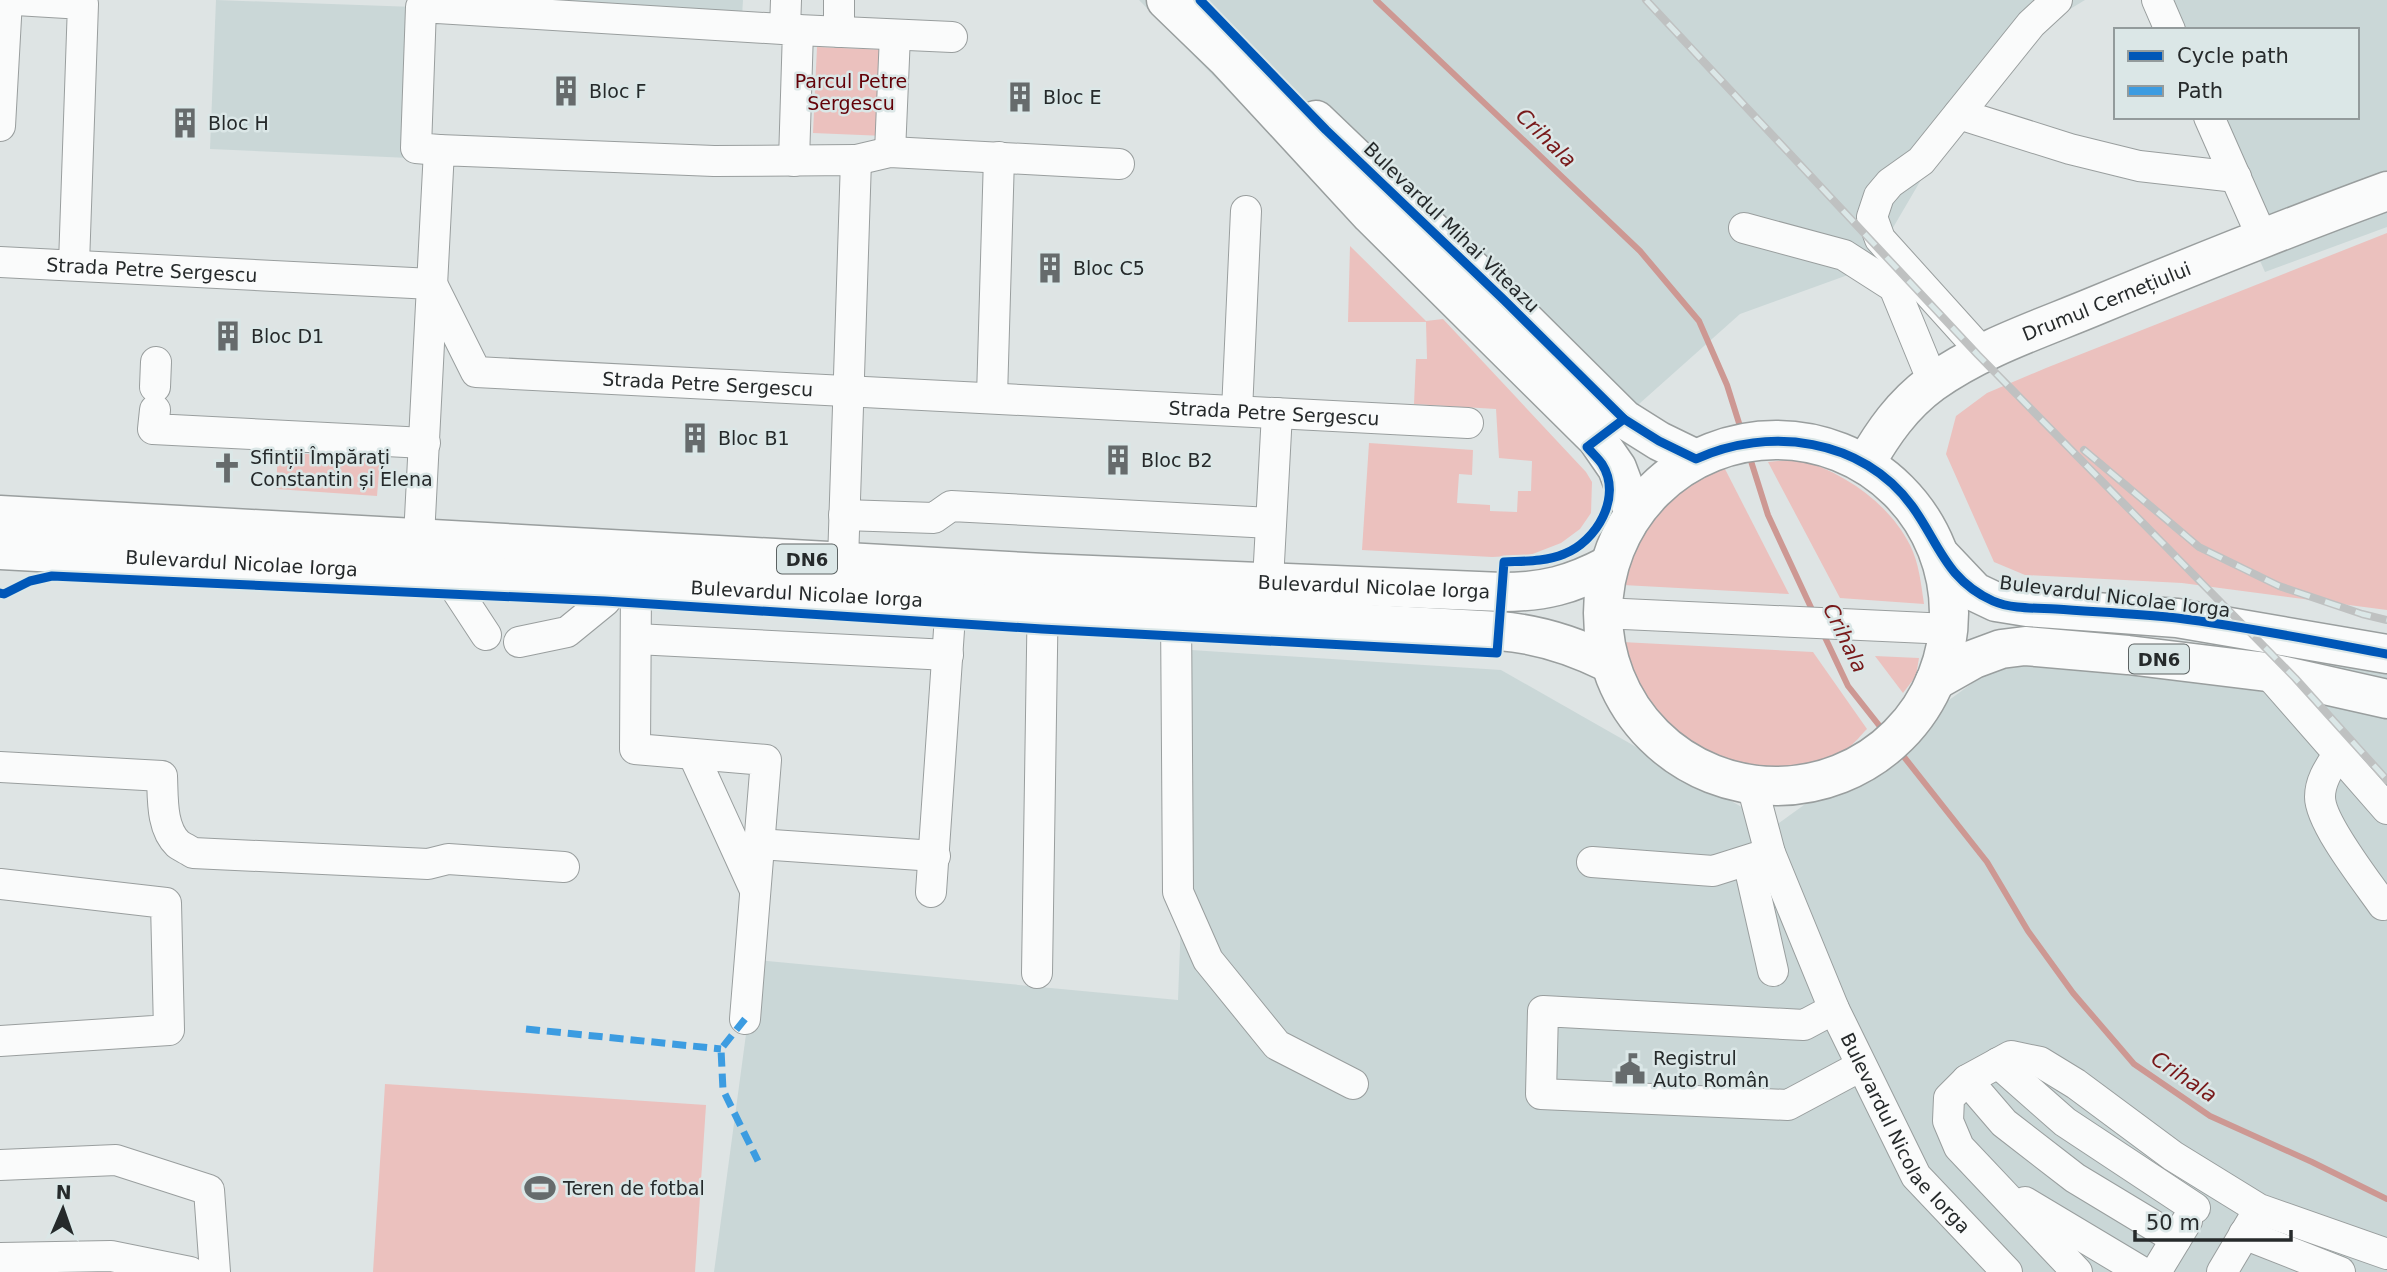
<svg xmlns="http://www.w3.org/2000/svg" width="2387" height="1272" font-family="'DejaVu Sans',sans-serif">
  <rect width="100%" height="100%" fill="#dee4e4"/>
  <g fill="#cad7d7">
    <path d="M216 0 415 7 409 158 210 149Z"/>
    <path d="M539 0H743L742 17Z"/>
    <path d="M1139 0H2085L1994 55 1870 267 1740 314 1584 453Z"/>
    <path d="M2143 0H2387V227L2265 272 2196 117H2357V30H2157Z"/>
    <path d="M2043 632 2387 667V1272H714L756 960 1178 1000 1191 650 1501 670 1775 826Z"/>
  </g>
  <g fill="#ebc1be">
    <path d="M817 47 889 50 885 136 813 133Z"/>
    <path d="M2387 233V610L2182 583 2025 575 1994 562 1946 454 1956 416 1987 393 2046 368Z"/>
    <path d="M1350 246 1426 321 1443 319 1586 472 1592 482 1591 513 1580 529 1561 543 1530 555 1492 557 1362 550 1369 443 1473 450 1472 475 1459 474 1457 503 1490 505V511L1517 512 1518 491H1531L1532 461 1499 458 1496 409 1414 404 1416 359H1427L1426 322H1348Z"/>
    <path d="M278 452 380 459 377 496 276 489Z"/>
    <path d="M1799 459C1844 473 1888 502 1910 545 1919 563 1921 584 1924 604L1840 598 1768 462Z"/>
    <path d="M1725 469 1789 594 1623 585 1628 556 1644 526 1659 509 1702 473Z"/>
    <path d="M1622 642 1813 652 1867 729C1861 735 1855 743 1848 748 1786 791 1692 760 1647 707 1632 690 1627 664 1622 642Z"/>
    <path d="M1875 656 1919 658 1916 676 1903 693Z"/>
    <path d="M385 1084 706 1105 695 1272H373Z"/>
  </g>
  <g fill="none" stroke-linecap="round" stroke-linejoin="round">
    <g stroke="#cd9893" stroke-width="6">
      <path d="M1376 0 1640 251 1699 321 1727 385 1768 515 1814 614"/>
      <path d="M1822 631 1848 686 1987 862 2028 931 2073 993 2134 1064 2210 1116 2312 1162 2387 1199"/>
    </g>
    <g stroke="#999e9e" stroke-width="32">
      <g id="minor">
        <path d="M16 0 83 4 74 264"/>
        <path d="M2157 0 2170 30"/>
        <path d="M785 29 786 0"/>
        <path d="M798 30 952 37"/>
        <path d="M839 32V0"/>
        <path d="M1959 114 2070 149 2139 166 2236 177"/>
        <path d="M2209 117 2262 237"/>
        <path d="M0 126 7 0"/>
        <path d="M439 150 416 148 421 7 798 30 794 161"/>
        <path d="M890 152 895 35"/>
        <path d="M856 160 890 152 1119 164"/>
        <path d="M1744 228 1844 255 1894 287 1933 382"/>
        <path id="s1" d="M0 262 432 284 476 372 1468 423"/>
        <path d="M1982 352 1880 239 1872 217 1879 196 1890 183 1921 161 2031 24 2057 0"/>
        <path d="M155 387 156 362"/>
        <path d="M992 397 999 157"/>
        <path d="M155 410 153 429 425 443"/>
        <path d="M1237 411 1246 211"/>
        <path d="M844 515 934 518 951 506 1271 523"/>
        <path d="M419 537 439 150 714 161 856 160 843 561"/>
        <path d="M446 574 486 635"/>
        <path d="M1268 581 1277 413"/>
        <path d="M636 585 635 749 766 760 745 1019"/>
        <path d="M1176 613 1178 892 1208 960 1277 1045 1353 1084"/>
        <path d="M1602 613 1949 629"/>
        <path d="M636 639 948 655"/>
        <path d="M519 642 567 632 605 601 618 584"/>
        <path d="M2267 672 2387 809"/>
        <path d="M2339 753C2330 767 2320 780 2320 797 2320 823 2367 882 2383 905"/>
        <path d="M693 754 755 890"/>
        <path d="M0 767 162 776C163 798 161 828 178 844 182 847 189 850 193 853L428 864 448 859 564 867"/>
        <path id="s2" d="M1752 785 1770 853 1834 1009 1916 1176 2007 1272"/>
        <path d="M759 844 935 856"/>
        <path d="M1748 861 1773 971"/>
        <path d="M1592 862 1713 871 1770 853"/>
        <path d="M0 884 166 903 169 1030 0 1041"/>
        <path d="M931 892 951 601"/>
        <path d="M1037 973 1043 587"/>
        <path d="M1834 1009 1804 1025 1543 1011 1541 1094 1788 1105 1861 1066"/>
        <path d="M1998 1063 2065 1122 2195 1208"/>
        <path d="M1967 1080 2004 1123 2075 1178 2176 1239"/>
        <path d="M0 1165 116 1160 209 1190 215 1272"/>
        <path d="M2025 1202 2142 1272"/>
        <path d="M2244 1234 2340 1272"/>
        <path d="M0 1258 111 1256 190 1272"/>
        <path d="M2077 1272 1959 1147 1948 1121 1949 1098 1967 1080 2011 1056 2040 1062 2076 1084 2173 1156 2259 1209 2387 1254"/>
        <path d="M2156 1272 2187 1221"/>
        <path d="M2222 1272 2254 1218"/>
      </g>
    </g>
    <g stroke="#999e9e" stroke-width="41">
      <g id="major">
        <path d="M1166 0 1227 59 1371 215 1597 439 1617 468 1634 513"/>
        <path d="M1316 120 1504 300 1624 419 1659 441 1696 459"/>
        <circle cx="1776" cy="613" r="173"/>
        <path id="s3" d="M1865 464C1883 433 1902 405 1932 383 1981 348 2040 329 2095 306 2192 266 2289 227 2387 191"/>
        <path id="s4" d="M0 515 1044 573 1502 592C1544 592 1571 585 1609 565"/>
        <path id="s5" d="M0 550 1499 631C1539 634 1573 645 1609 663"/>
        <path d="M1939 554 1975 592 1996 602 2027 607 2177 618 2387 654"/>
        <path d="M1935 681 1974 659 2001 649 2025 646 2128 655 2267 672 2387 699"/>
      </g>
    </g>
    <use href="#minor" stroke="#fafbfb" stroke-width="30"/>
    <use href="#major" stroke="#fafbfb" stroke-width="38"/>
    <g stroke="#bfc1c1" stroke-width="8">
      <g id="rail">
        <path d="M1646 0 1978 355 2295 678 2387 780"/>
        <path d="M2084 450 2199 547 2279 586 2362 614 2387 620"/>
      </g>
    </g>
    <use href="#rail" stroke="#dbe7e7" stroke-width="5" stroke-dasharray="16" stroke-linecap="butt"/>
    <g stroke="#3c9ce1" stroke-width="7" stroke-dasharray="14 7" stroke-linecap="butt">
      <path d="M745 1019 721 1049 723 1090 758 1161"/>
      <path d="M526 1029 721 1049"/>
    </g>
    <g stroke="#dbe7e7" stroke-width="13">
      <g id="cycleway">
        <path d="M1200 0 1326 130 1504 300 1624 419 1659 441 1696 459C1768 426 1863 438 1912 506 1939 543 1946 580 1993 601 2011 609 2036 608 2056 609 2096 612 2137 614 2177 618 2248 627 2317 641 2387 654"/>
        <path d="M0 593 4 594 30 581 52 576 605 601 1042 629 1497 653 1504 562C1523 561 1545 562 1564 554 1596 542 1623 497 1602 464 1598 458 1592 453 1587 447L1624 419"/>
      </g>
    </g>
    <use href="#cycleway" stroke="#0057b8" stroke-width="9"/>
  </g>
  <defs>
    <g id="building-bare" transform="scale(2.415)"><path d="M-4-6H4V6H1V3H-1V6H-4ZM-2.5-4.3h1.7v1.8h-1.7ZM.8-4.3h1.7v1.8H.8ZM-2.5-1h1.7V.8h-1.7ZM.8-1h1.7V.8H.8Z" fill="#666b6c" stroke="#dbe7e7" stroke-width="2.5" paint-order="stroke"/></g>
    <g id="church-bare" transform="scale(2.415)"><path d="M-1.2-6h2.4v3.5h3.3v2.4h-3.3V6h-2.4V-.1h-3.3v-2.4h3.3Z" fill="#666b6c" stroke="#dbe7e7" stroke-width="2.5" paint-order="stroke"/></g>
    <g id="civic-bare" transform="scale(2.415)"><path d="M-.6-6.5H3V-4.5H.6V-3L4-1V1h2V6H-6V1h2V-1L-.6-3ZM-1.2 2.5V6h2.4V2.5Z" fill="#666b6c" stroke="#dbe7e7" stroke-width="2.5" paint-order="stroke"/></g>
    <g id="stadium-bare" transform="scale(2.415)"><path d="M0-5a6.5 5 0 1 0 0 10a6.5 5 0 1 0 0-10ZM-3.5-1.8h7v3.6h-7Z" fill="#666b6c" stroke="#dbe7e7" stroke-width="2.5" paint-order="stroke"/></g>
  </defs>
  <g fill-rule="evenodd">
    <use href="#building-bare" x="566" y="91"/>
    <use href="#building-bare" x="1020" y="97"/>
    <use href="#building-bare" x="185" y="123"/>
    <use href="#building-bare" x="1050" y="268"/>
    <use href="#building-bare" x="228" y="336"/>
    <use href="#building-bare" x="695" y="438"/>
    <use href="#building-bare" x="1118" y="460"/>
    <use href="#church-bare" x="227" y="468"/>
    <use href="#civic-bare" x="1630" y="1069"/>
    <use href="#stadium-bare" x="540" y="1188"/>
  </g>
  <g text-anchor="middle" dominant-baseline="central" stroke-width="5" stroke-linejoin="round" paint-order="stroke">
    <g fill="#dbe7e7" stroke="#5c6363" stroke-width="2">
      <rect x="777" y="544.5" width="60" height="29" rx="5"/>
      <rect x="2129" y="644.5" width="60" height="29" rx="5"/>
    </g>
    <g font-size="18" font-weight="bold" fill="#262a2b">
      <text x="807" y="559">DN6</text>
      <text x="2159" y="659">DN6</text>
    </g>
    <g font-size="19" fill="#630007" stroke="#dbe7e7">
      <text x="851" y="81">Parcul Petre<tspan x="851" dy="22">Sergescu</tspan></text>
    </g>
    <g font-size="19" fill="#262a2b" stroke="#dbe7e7" text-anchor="start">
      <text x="589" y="91">Bloc F</text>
      <text x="1043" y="97">Bloc E</text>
      <text x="208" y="123">Bloc H</text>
      <text x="1073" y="268">Bloc C5</text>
      <text x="251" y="336">Bloc D1</text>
      <text x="718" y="438">Bloc B1</text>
      <text x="250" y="457">Sfinții Împărați<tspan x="250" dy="22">Constantin și Elena</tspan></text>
      <text x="1141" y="460">Bloc B2</text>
      <text x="1653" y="1058">Registrul<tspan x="1653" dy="22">Auto Român</tspan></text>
      <text x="563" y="1188">Teren de fotbal</text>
    </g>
    <g font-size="19" fill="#262a2b" stroke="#dbe7e7">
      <text transform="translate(1452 227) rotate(44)">Bulevardul Mihai Viteazu</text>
      <text stroke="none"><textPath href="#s1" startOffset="152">Strada Petre Sergescu</textPath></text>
      <text stroke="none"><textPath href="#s3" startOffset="299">Drumul Cernețiului</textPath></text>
      <text stroke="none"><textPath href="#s1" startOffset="763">Strada Petre Sergescu</textPath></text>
      <text stroke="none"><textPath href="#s1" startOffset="1330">Strada Petre Sergescu</textPath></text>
      <text stroke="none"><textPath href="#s5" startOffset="242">Bulevardul Nicolae Iorga</textPath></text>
      <text stroke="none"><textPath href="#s4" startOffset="1376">Bulevardul Nicolae Iorga</textPath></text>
      <text stroke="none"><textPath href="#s5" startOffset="808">Bulevardul Nicolae Iorga</textPath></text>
      <text transform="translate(2115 596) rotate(7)">Bulevardul Nicolae Iorga</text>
      <text stroke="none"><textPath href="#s2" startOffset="383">Bulevardul Nicolae Iorga</textPath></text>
    </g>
    <g font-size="21" font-style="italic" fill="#78191a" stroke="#dbe7e7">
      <text transform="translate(1546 138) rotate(44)">Crihala</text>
      <text transform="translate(1845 638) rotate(64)">Crihala</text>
      <text transform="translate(2184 1077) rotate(34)">Crihala</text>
    </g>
  </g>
  <rect x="2114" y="28" width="245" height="91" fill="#dbe7e7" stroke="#939b9c" stroke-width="2"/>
  <rect x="2128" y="51" width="35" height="10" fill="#0057b8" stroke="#939b9c" stroke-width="2"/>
  <text x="2177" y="63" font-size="21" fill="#262a2b">Cycle path</text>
  <rect x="2128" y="86" width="35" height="10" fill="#3c9ce1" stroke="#939b9c" stroke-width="2"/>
  <text x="2177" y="98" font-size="21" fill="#262a2b">Path</text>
  <g transform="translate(63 1209) rotate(2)" stroke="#dbe7e7" stroke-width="5" paint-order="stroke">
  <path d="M0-5L12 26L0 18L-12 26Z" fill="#262a2b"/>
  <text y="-10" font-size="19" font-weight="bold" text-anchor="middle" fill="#262a2b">N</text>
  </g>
  <path d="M2135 1230v10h156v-10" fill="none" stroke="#262a2b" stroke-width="3.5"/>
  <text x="2146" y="1230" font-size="21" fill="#262a2b" stroke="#dbe7e7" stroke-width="5" paint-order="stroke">50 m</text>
</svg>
